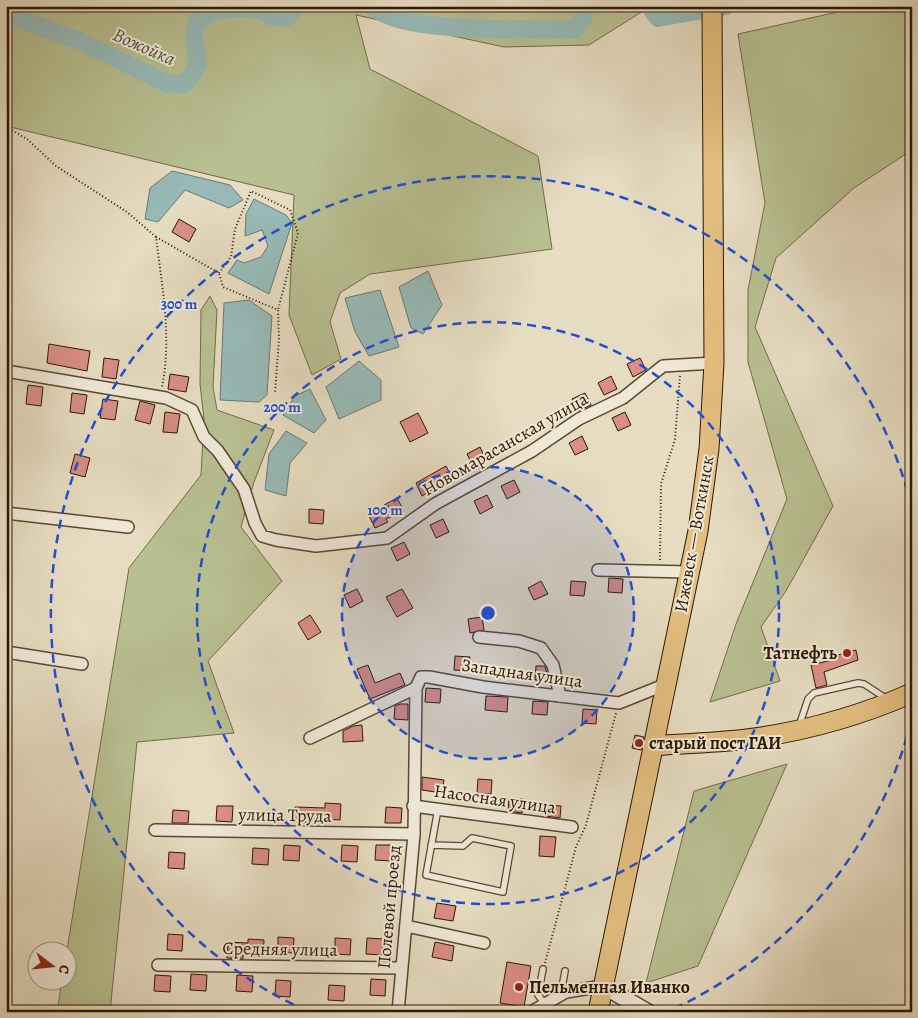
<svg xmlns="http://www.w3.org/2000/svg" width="918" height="1018" font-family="Alegreya,serif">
  <rect width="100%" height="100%" fill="#e6dcc1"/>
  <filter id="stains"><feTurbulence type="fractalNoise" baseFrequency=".004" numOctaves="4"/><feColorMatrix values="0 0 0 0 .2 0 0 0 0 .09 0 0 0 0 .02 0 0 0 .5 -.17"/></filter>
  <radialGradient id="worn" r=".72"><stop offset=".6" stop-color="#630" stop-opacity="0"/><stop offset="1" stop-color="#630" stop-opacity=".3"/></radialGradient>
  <g fill="#b8bf91" stroke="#726b4a">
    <path d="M6 6H651L589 45 504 47 356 15 370 69 538 156 552 249 370 274 340 293 330 322 341 359 312 375 289 315 294 195 6 126Z"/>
    <path d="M865 6H912V150L854 188 776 258 755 327 833 506 786 591 761 627 780 681 710 702 736 624 787 499 748 362V290L765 203 738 34Z"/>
    <path d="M210 296 217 310 213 387 217 410 274 430 254 482 241 527 282 581 208 661 234 733 137 742 110 1012H57L62 981 68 980 67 950 129 568 201 475 204 419 200 384 201 310Z"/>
    <path d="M787 764 698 966 646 983 694 791Z"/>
  </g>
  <g fill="#97bab8" stroke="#6c796f">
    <path d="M172 171 230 185 243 200 229 208 185 190 158 222 145 219 150 188Z"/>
    <path d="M254 199 286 215 292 223 269 294 228 273 237 260 244 263 261 257 268 246 262 230 245 236 246 214Z"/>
    <path d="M428 271 442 305 423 334 411 328 399 287Z"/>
    <path d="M380 290 399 347 369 356 355 332 345 298Z"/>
    <path d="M249 300 272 316 267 395 259 402 220 400 224 303Z"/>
    <path d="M359 361 381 380V400L339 419 326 387Z"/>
    <path d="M310 389 326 420 314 433 283 415 295 396Z"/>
    <path d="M286 431 307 443 290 463 286 496 265 490 269 454Z"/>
  </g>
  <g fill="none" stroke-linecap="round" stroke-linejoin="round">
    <g stroke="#97bab8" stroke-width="18">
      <path d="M14 6 19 19 80 41 168 84H184C202 66 198 63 194 41 193 35 196 27 197 21 213 11 234 6 254 9 268 11 267 19 288 17L296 6"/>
      <path d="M375 6C392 34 539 29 575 30L585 15 584 6"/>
      <path d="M652 6V10L658 18 726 6"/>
    </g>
  </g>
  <g fill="#da8e85" stroke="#2c1702">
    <path d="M179 219 196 229 189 242 172 232Z"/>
    <path d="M49 344 90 351 87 371 47 363Z"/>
    <path d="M104 358 119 360 116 379 102 377Z"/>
    <path d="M640 358 646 370 633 377 627 364Z"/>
    <path d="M170 374 189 377 186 392 168 389Z"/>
    <path d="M611 376 617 389 604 395 598 383Z"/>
    <path d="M28 385 43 387 41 406 26 404Z"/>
    <path d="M72 393 87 395 84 414 70 412Z"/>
    <path d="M585 393 591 405 578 411 572 399Z"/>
    <path d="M103 399 118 401 115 420 100 418Z"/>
    <path d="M140 401 155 405 150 424 135 420Z"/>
    <path d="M165 412 180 414 177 433 163 432Z"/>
    <path d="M625 412 631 425 618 431 612 418Z"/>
    <path d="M418 413 428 433 410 442 400 422Z"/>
    <path d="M582 436 588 449 575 455 569 443Z"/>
    <path d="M480 447 486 460 473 466 467 454Z"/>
    <path d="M75 454 90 458 85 477 70 473Z"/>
    <path d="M446 466 452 478 422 496 416 483Z"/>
    <path d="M514 480 520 492 507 499 501 486Z"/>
    <path d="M487 495 493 507 480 514 474 501Z"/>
    <path d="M397 498 404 511 386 519 388 522 375 528 369 516 386 508 384 505Z"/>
    <path d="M309 509 324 510 323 524 309 523Z"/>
    <path d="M443 519 449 532 436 538 430 525Z"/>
    <path d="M404 542 410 554 397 561 391 548Z"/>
    <path d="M609 578 623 579 622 593 608 592Z"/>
    <path d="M541 581 548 594 534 600 528 588Z"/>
    <path d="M571 581 586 582 584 596 570 595Z"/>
    <path d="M357 589 363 601 350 608 344 595Z"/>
    <path d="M402 589 413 608 397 617 386 597Z"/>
    <path d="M310 615 321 632 308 640 298 623Z"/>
    <path d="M482 617 484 630 470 633 468 619Z"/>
    <path d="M856 650 858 660 824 672 827 685 816 688 811 665 832 660V659L839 657 838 655Z"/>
    <path d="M455 656 470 657 469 671 454 670Z"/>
    <path d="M368 665 375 683 400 673 405 685 370 699 357 669Z"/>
    <path d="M536 666H545L549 681 535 680Z"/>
    <path d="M426 688 441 689 440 703 425 702Z"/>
    <path d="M486 696 508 697 507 712 485 710Z"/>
    <path d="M533 701 548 702 547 715 532 714Z"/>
    <path d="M400 704H408V720L394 719 395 706Z"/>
    <path d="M583 709 597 710 596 724 582 723Z"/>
    <path d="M362 725 363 741 343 742V731L353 726Z"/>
    <path d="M635 735 644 737 641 750 632 748Z"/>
    <path d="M422 777 444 780 442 793 422 790Z"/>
    <path d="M478 779 492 780 491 794 477 793Z"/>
    <path d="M509 798 523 799 522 813 508 811Z"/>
    <path d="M325 803 341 804 340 820 310 818V823L294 822 295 807 325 808Z"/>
    <path d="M546 805 561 806 560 818 545 816Z"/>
    <path d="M217 806H233L232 822 216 821Z"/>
    <path d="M386 807 402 808 401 823H385Z"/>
    <path d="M173 810 189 811 188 823H172Z"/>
    <path d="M540 836 556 837 554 857 539 856Z"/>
    <path d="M284 845 300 846 299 861 283 860Z"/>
    <path d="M342 845 358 846 357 862 341 861Z"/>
    <path d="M376 845H392L391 861 375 860Z"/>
    <path d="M253 848 269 849 268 865 252 864Z"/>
    <path d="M169 852 185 853 184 869 168 868Z"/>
    <path d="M437 903 456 906 453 921 434 918Z"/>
    <path d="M168 934 183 935 182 951 167 950Z"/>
    <path d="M278 937 294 938 293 953 278 952Z"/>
    <path d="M335 938 351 939 350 955 335 954Z"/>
    <path d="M367 938 383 939 382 955 366 954Z"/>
    <path d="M248 939 264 940 263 956 243 955V959L227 958 228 942 248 943Z"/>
    <path d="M435 942 454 946 452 961 432 957Z"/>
    <path d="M507 962 531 966 524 1007 500 1003Z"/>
    <path d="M191 974 207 975 206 991 190 990Z"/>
    <path d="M155 975 171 976 170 992 154 991Z"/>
    <path d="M237 975 253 976 252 992 236 991Z"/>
    <path d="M371 979 386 980 385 996 370 995Z"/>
    <path d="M276 980 291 981 290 997 275 996Z"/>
    <path d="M329 985 345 986 344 1001 328 1000Z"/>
  </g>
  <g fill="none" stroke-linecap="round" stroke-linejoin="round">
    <g stroke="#5a4832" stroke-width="8">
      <g id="service">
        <path d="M799 726 808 699 814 693 858 683 864 684 887 699"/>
        <path d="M431 845 463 846 472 838 511 846 503 892 426 875 438 809"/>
        <path d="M543 969 538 995 545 1004 544 1012"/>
        <path d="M561 993 565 971"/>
      </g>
    </g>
    <g stroke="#5a4832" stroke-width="14">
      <g id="minor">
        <path d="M6 371 166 398 192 410 204 437 218 451 244 489 255 523 262 536 276 540 316 546 387 538 435 504 532 451 579 419 623 398 663 366 714 363"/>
        <path d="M6 513 128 527"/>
        <path d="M598 570 689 572"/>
        <path d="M479 637 519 641 541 648 553 665 560 696"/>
        <path d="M6 652 82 664"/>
        <path d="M310 738 416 688"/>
        <path d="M413 806 572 827"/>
        <path d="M155 830 414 834"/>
        <path d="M406 926 484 943"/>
        <path d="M158 965 401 968"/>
        <path d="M398 1012 414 834 416 688 421 677H429L483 687 619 703 664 685"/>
        <path d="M531 1012 566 992 603 986"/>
      </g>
    </g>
    <g stroke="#5a4832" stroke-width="18">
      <path id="tertiary" d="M603 986 648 1012"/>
    </g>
    <g stroke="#2c1702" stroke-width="21">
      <g id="primary">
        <path d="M652 746C686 743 721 743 755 738 809 730 862 715 912 693"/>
        <path d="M598 1012 698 531 709 449 714 363 712 6"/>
      </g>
    </g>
    <g stroke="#2c1702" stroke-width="2" stroke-dasharray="1 2.5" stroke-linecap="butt">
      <path d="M6 127 27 139 56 166 127 212 156 237C162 287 172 337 162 387"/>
      <path d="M156 237 219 273 223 287 278 310 279 339 275 393"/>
      <path d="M219 273 231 257 235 229 251 191 290 210 298 233 278 310"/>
      <path d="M660 560 661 484 675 439 680 375"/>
      <path d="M545 963 576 847 586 825 616 713"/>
    </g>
    <use href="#service" stroke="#efe8d7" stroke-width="5.5"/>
    <use href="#minor" stroke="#efe8d7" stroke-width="11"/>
    <use href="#tertiary" stroke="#efe8d7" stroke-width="15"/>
    <use href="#primary" stroke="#e3be80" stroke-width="19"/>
  </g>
  <circle cx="488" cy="613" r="146" fill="#1d4ed8" fill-opacity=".12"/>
  <g fill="none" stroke="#1d4ed8" stroke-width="2.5" stroke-dasharray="9 6">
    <circle cx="488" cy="613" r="146"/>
    <circle cx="488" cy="613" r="291"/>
    <path d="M911 722A437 437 0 0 1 669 1011M307 1011A437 437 0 1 1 911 504"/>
  </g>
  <g fill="#8f2418" stroke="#efe8d7" stroke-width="2">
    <circle cx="847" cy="653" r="5"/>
    <circle cx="639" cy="743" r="5"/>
    <circle cx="519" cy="987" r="5"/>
  </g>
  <g text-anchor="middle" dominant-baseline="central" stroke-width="4" stroke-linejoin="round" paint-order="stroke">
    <g font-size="18" fill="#2c1702" stroke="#efe8d7">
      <text transform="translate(505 444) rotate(-30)">Новомарасанская улица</text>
      <text transform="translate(694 534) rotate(-80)">Ижевск — Воткинск</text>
      <text transform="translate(522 673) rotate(8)">Западная улица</text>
      <text transform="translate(495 799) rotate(8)">Насосная улица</text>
      <text transform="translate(285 815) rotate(1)">улица Труда</text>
      <text transform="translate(389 907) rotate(-85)">Полевой проезд</text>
      <text transform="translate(280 949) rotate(1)">Средняя улица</text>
    </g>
    <g font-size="18" font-weight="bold" fill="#2c1702" stroke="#efe8d7" text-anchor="start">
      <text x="837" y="653" text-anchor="end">Татнефть</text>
      <text x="649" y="743">старый пост ГАИ</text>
      <text x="529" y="987">Пельменная Иванко</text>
    </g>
    <g font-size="19" font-style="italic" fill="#515042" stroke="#efe8d7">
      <text transform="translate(144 47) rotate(24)">Вожойка</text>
    </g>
  </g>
  <circle cx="488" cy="613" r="8" fill="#1d4ed8" stroke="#efe8d7" stroke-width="2.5"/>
  <g font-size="15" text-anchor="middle" font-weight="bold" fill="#1d4ed8" stroke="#efe8d7" stroke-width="4" stroke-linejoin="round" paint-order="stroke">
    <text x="179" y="309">300 m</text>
    <text x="282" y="412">200 m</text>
    <text x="385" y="515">100 m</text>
  </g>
  <rect width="918" height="1018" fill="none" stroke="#e6dcc1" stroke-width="25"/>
  <rect x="8" y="8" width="903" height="1003" fill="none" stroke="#2c1702" stroke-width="2.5"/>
  <rect x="12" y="12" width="893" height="993" fill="none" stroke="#2c1702"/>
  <g transform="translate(52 966) rotate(106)"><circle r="24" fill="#efe8d7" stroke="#a19482"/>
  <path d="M0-4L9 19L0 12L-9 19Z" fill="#8f2418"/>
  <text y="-8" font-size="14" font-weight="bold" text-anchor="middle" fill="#2c1702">С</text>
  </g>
  <rect width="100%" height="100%" filter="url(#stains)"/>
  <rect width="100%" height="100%" fill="url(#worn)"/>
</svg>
